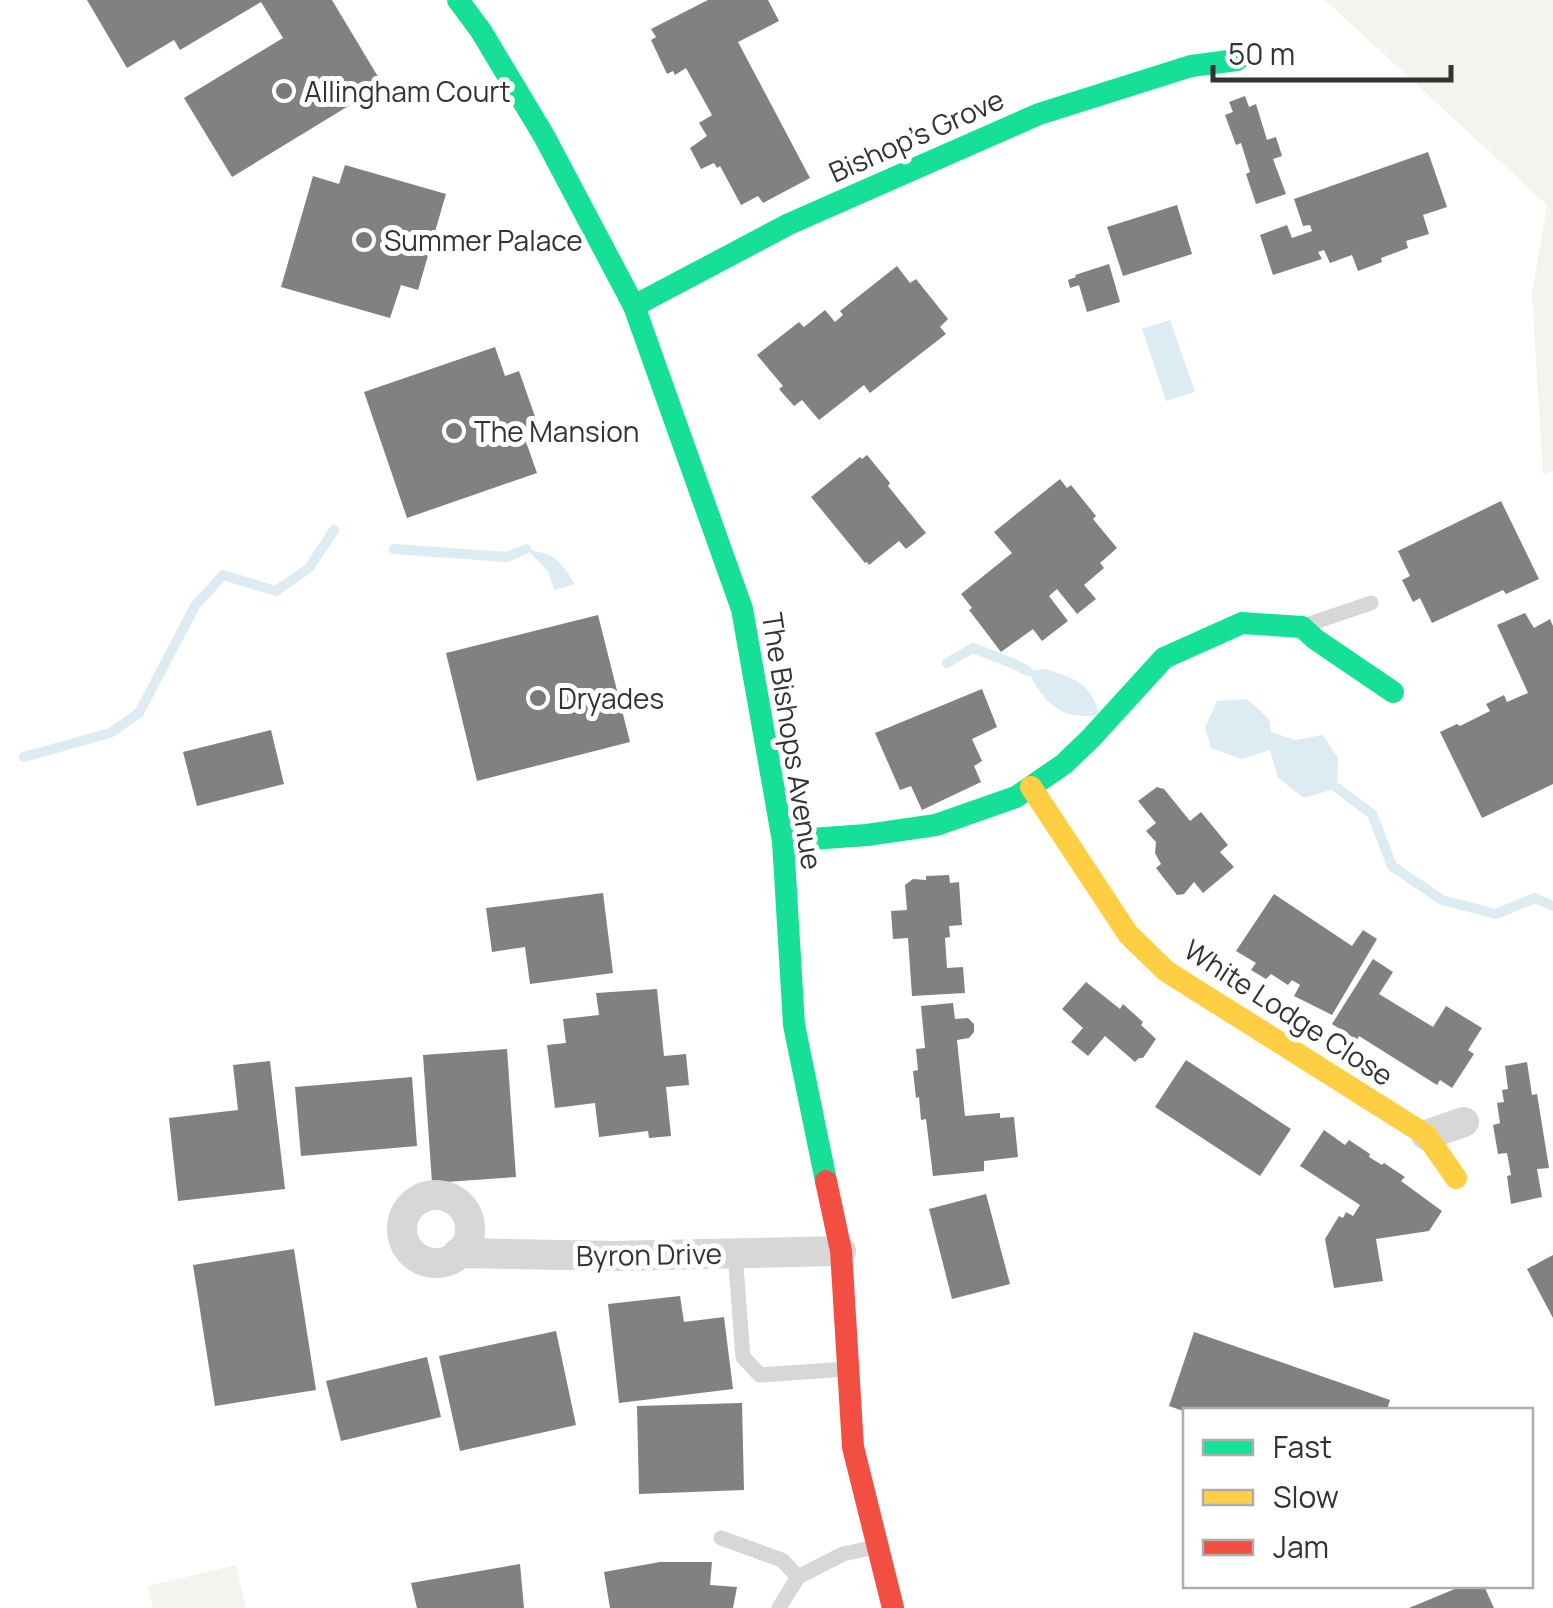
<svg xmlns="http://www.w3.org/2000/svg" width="1553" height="1608" font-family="Manrope,sans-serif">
  <rect width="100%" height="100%" fill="#fff"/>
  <g fill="#f1f5ed">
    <path d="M1325 0H1553V471L1543 475 1532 294 1547 205Z"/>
    <path d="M236 1565 246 1608H153L148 1586Z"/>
  </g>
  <g fill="#ddebf3">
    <path d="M1170 320 1195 392 1166 401 1142 329Z"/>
    <path d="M526 549C557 555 558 558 575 584L554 590 548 571Z"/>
    <path d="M1046 669C1075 679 1091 682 1099 715 1060 720 1045 704 1028 671Z"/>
    <path d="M1247 699 1269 719 1271 732 1295 740 1323 735 1338 758 1337 788 1304 798 1278 778 1270 750 1242 759 1211 748 1205 727 1217 701Z"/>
  </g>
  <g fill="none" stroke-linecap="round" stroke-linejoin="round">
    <g stroke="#ddebf3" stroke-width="10">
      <path d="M394 549 507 557 526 549"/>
      <path d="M947 663 973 648 1012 663 1028 671"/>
      <path d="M24 757 110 733 139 713 195 606 223 575 276 591 309 568 334 530"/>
      <path d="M1337 788 1372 814 1392 866 1442 900 1496 914 1535 898 1553 906"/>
    </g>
  </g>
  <g fill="#818181">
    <path d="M87 0H332L383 85 232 177 184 98 283 38 261 2 180 50 174 40 127 68Z"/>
    <path d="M708 0H768L779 21 738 42 810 178 763 203 758 196 741 205 720 166 717 168 714 163 701 169 690 148 707 136 699 123 712 115 686 68 675 75 673 71 667 74 651 40 656 37 651 29Z"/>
    <path d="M1245 96 1249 107 1256 104 1267 140 1276 137 1282 156 1273 159 1286 194 1256 204 1246 174 1250 172 1241 143 1236 145 1225 115 1233 112 1229 102Z"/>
    <path d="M1428 152 1447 207 1423 215 1429 234 1406 241 1408 248 1381 258 1382 262 1358 271 1352 255 1330 263 1324 250 1318 252 1322 259 1273 275 1260 235 1287 225 1292 238 1312 231 1310 225 1303 226 1294 199Z"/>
    <path d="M345 165 446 194 418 290 401 285 390 318 281 287 313 176 339 184Z"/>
    <path d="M1177 205 1192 254 1123 276 1107 227Z"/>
    <path d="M1109 264 1120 302 1087 312 1079 285 1070 288 1068 280 1076 277 1075 275Z"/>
    <path d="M897 266 910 283 916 279 948 319 940 327 946 334 870 393 864 385 819 420 802 400 794 406 779 389 783 386 757 355 799 322 804 327 825 310 835 322 843 315 840 311Z"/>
    <path d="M495 347 505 376 519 371 539 428 523 433 537 473 407 518 364 392Z"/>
    <path d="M867 455 890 483 888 486 926 533 906 549 899 541 869 565 867 562 865 563 811 497 860 457 862 459Z"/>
    <path d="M1060 479 1067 488 1071 485 1096 516 1093 519 1117 548 1100 563 1104 568 1084 585 1096 599 1077 614 1057 589 1049 596 1068 621 1042 641 1033 629 1001 652 969 610 972 608 961 594 1012 553 994 532Z"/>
    <path d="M1501 501 1539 579 1506 594 1503 590 1432 623 1420 598 1413 602 1402 580 1410 576 1398 551Z"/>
    <path d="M1525 613 1534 628 1550 619 1553 626V784L1482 818 1440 732 1457 724 1460 726 1490 711 1486 704 1504 695 1507 702 1528 693 1497 625Z"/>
    <path d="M598 615 630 742 477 781 446 653Z"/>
    <path d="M982 689 997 727 972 739 982 761 974 766 981 782 922 810 911 786 900 790 875 733Z"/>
    <path d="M271 730 284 784 197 806 183 752Z"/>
    <path d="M1157 787 1164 789 1190 821 1201 812 1228 845 1220 852 1234 867 1203 893 1194 882 1184 894 1177 895 1156 868 1161 864 1155 853 1156 842 1146 831 1156 823 1138 801Z"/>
    <path d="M949 875 950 883 959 882 962 925 949 926 950 937 945 938 947 968 963 967 965 993 912 996 908 938 893 939 891 911 907 910 905 885 913 879 926 880V876Z"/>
    <path d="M603 893 613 973 530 984 525 947 492 952 486 908Z"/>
    <path d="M1274 894 1352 946 1363 930 1377 939 1332 1015 1294 996 1300 985 1292 980 1288 985 1271 974 1266 979 1251 970 1256 963 1236 951Z"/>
    <path d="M1373 959 1393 972 1379 994 1433 1027 1446 1006 1482 1028 1468 1050 1474 1054 1452 1088 1440 1080 1437 1085 1359 1036 1357 1040 1332 1024Z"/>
    <path d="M1086 982 1120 1009 1123 1004 1143 1022 1141 1025 1156 1039 1143 1058H1139L1135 1062 1105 1036 1088 1056 1071 1042 1083 1028 1062 1009Z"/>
    <path d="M657 989 664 1056 686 1054 689 1085 666 1087 671 1136 649 1138 648 1131 599 1137 595 1103 555 1108 547 1045 566 1043 563 1019 599 1015 596 993Z"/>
    <path d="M953 1003 955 1019 968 1018 974 1024V1032L969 1038 957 1040 965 1116 1000 1113V1118L1014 1117 1018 1157 984 1161V1171L933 1176 926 1119 921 1120 919 1097 916 1098 913 1071 918 1070 916 1049 925 1048 921 1006Z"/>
    <path d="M507 1049 516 1177 432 1183 423 1055Z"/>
    <path d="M1186 1060 1291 1129 1260 1176 1155 1107Z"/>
    <path d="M270 1061 285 1189 178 1201 169 1118 238 1110 233 1065Z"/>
    <path d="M1527 1062 1532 1095 1537 1094 1549 1168 1537 1169 1542 1197 1511 1204 1507 1176 1511 1175 1507 1153 1498 1154 1493 1125 1500 1123 1497 1103 1504 1102 1502 1090 1508 1089 1505 1066Z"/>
    <path d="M412 1077 417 1146 301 1156 295 1087Z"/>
    <path d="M1324 1130 1345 1145 1349 1140 1370 1154 1369 1157 1382 1165 1384 1163 1405 1177 1401 1181 1442 1211 1429 1231 1376 1239 1383 1281 1334 1288 1325 1239 1339 1216 1343 1218 1346 1212 1353 1216 1360 1205 1300 1166Z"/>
    <path d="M986 1194 1010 1284 952 1299 929 1209Z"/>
    <path d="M294 1249 316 1390 215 1406 193 1265Z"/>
    <path d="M1553 1255V1318L1527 1269Z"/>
    <path d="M680 1296 684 1322 724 1317 733 1389 619 1403 608 1304Z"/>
    <path d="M556 1331 576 1425 460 1451 439 1356Z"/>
    <path d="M1194 1332 1390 1400 1387 1410 1186 1412 1169 1406Z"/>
    <path d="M427 1357 441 1417 341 1441 326 1381Z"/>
    <path d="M742 1403 744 1490 639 1494 637 1406Z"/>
    <path d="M660 1562H712L710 1585 737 1587 733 1608H610L604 1572Z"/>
    <path d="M520 1564 524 1608H417L411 1583Z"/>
    <path d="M1462 1586H1484L1494 1608H1409Z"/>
  </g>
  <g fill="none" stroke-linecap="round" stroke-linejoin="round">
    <g stroke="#d7d7d7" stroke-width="15">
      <path d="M1306 625 1371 603"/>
      <path d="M735 1253 743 1357 760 1375 847 1369"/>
      <path d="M721 1538 782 1560 798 1577"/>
      <path d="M779 1608 798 1577 843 1554 876 1547"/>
    </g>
    <g stroke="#d7d7d7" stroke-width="30">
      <path d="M1426 1135 1464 1122"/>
      <circle cx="436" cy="1229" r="34"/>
      <path d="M458 1253 614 1256 841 1251"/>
    </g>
    <g stroke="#16e098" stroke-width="22">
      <path d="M458 0 481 31 544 136 634 306 742 609 783 841 794 1025 826 1181"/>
      <path d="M634 306 789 224 1039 114 1191 66 1237 60"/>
      <path d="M783 841 867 835 936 825 1016 797 1064 764 1091 738 1164 658 1242 623 1302 627 1315 639 1393 692"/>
    </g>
    <path stroke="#ffcf43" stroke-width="22" d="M1031 787 1128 934 1166 971 1426 1135 1456 1178"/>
    <path stroke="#f24e42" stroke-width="22" d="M826 1181 841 1251 853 1447 893 1608"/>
  </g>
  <g fill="#7a7a7a" stroke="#fff" stroke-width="4">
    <circle cx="284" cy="91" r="10"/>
    <circle cx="364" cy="240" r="10"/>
    <circle cx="454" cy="431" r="10"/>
    <circle cx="538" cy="698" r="10"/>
  </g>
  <g text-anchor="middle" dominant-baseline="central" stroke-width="10" stroke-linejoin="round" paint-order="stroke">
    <g font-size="28" fill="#333" stroke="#fff" text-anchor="start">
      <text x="304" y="91">Allingham Court</text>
      <text x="384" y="240">Summer Palace</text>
      <text x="474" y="431">The Mansion</text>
      <text x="558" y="698">Dryades</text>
    </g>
    <g font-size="28" fill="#333" stroke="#fff">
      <text transform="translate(916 135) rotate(-24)">Bishop's Grove</text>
      <text transform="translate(793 741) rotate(81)">The Bishops Avenue</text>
      <text transform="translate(1289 1012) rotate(33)">White Lodge Close</text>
      <text transform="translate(649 1254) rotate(-1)">Byron Drive</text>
    </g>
  </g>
  <rect x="1183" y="1408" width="350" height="180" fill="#ffffff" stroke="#adadad" stroke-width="2.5"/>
  <rect x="1203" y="1440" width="50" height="15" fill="#16e098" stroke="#adadad" stroke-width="2.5"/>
  <text x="1273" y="1458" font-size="30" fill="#333333">Fast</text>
  <rect x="1203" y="1490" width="50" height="15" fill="#ffcf43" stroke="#adadad" stroke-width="2.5"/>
  <text x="1273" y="1508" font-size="30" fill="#333333">Slow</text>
  <rect x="1203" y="1540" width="50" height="15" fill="#f24e42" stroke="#adadad" stroke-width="2.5"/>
  <text x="1273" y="1558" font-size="30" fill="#333333">Jam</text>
  <path d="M1213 65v15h238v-15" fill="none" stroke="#333333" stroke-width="5"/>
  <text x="1228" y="65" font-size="30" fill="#333333" stroke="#ffffff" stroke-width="8" paint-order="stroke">50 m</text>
</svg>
